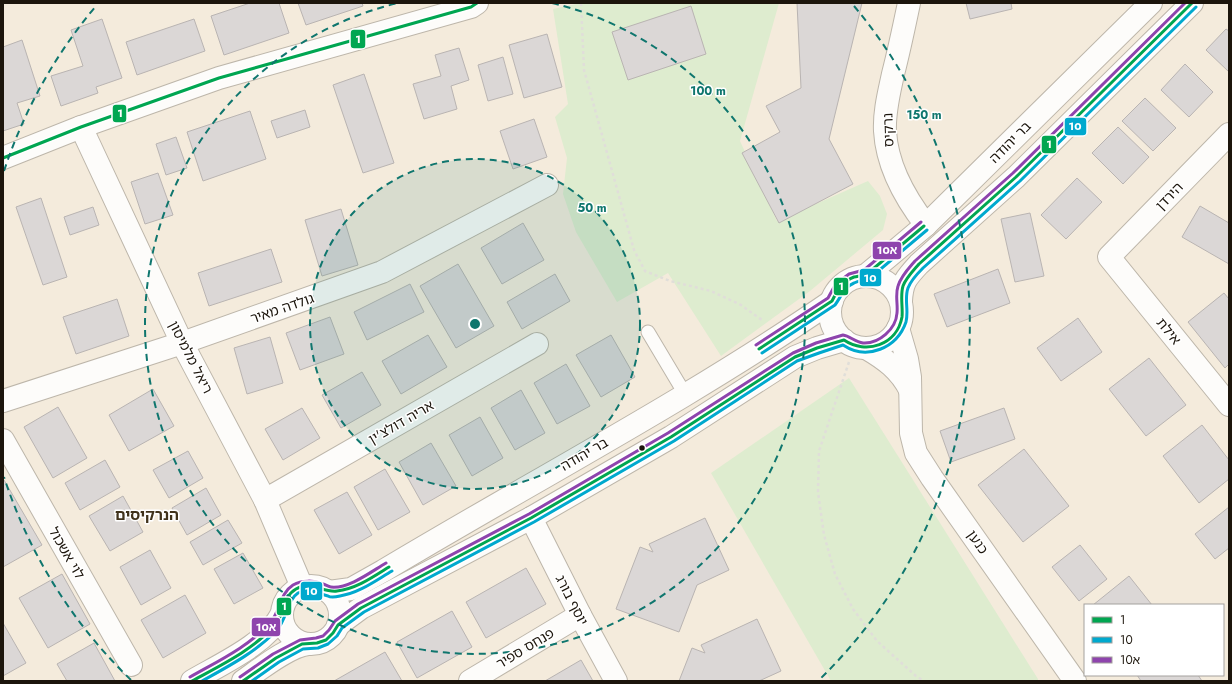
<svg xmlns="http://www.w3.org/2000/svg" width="1232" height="684" font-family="Jost,'Noto Sans Hebrew',sans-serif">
  <rect width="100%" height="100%" fill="#f4ebdc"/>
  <g fill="#deeccf">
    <path d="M581 3H779L740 141 777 221 868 181 880 196 887 214 883 230 810 291 721 356 668 273 617 302 576 232 563 194 567 158 555 117 568 104 553 9Z"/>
    <path d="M849 378 1038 679V681H831L711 473Z"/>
  </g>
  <g fill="#dbd7d6" stroke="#b9b4b2">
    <path d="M250 3H279L289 33 224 55 211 16Z"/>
    <path d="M298 3H362L363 6 306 25Z"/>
    <path d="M797 3H862L829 139 853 184 779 223 742 153 780 132 766 106 801 88Z"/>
    <path d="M966 3H1011L1012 9 970 19Z"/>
    <path d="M691 6 706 54 628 80 612 32Z"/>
    <path d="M102 19 122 78 96 87 98 93 61 106 51 76 83 66 71 30Z"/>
    <path d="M194 19 205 51 137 75 126 42Z"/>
    <path d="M1226 29 1229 31V72L1206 50Z"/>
    <path d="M547 34 562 87 524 98 509 45Z"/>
    <path d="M22 40 40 96 17 103 24 124 3 131V47Z"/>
    <path d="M459 48 469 80 451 86 457 109 424 119 413 84 441 76 435 55Z"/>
    <path d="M503 57 513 94 488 101 478 65Z"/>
    <path d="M1185 64 1213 92 1189 117 1161 90Z"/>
    <path d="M364 74 394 163 363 173 333 85Z"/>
    <path d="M1145 98 1176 128 1153 151 1122 121Z"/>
    <path d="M305 110 310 127 277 138 271 121Z"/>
    <path d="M250 111 266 159 203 181 187 132Z"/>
    <path d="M534 119 547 157 513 169 500 131Z"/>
    <path d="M1118 127 1149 157 1123 184 1092 153Z"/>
    <path d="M176 137 187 168 166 175 156 144Z"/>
    <path d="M158 173 173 215 145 224 131 182Z"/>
    <path d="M1077 178 1102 202 1066 239 1041 215Z"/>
    <path d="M41 198 67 277 43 285 16 207Z"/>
    <path d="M1200 206 1229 223V264L1182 237Z"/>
    <path d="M93 207 99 225 70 235 64 217Z"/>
    <path d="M341 209 358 265 322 276 305 220Z"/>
    <path d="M1030 213 1044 276 1015 282 1001 219Z"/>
    <path d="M523 223 544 260 502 284 481 248Z"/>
    <path d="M271 249 282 282 209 306 198 273Z"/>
    <path d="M458 264 494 326 456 348 420 286Z"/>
    <path d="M998 269 1010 303 947 327 934 294Z"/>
    <path d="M555 274 570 301 522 329 507 302Z"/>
    <path d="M410 284 424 312 367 340 354 312Z"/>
    <path d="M1224 293 1229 299V364L1225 368 1188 322Z"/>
    <path d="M117 299 129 336 76 354 63 317Z"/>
    <path d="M330 317 344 354 300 370 286 333Z"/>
    <path d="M1078 318 1102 352 1061 381 1037 348Z"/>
    <path d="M428 335 447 367 401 394 382 361Z"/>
    <path d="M611 335 635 377 601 397 576 355Z"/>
    <path d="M270 337 283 383 247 394 234 348Z"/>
    <path d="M1149 358 1186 405 1146 436 1109 389Z"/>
    <path d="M566 364 590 406 557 424 534 383Z"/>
    <path d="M362 372 381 405 341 428 322 395Z"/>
    <path d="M153 389 174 426 129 451 109 415Z"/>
    <path d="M521 390 545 433 515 450 491 408Z"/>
    <path d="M58 407 87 458 53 478 24 427Z"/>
    <path d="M302 408 320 438 283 460 265 429Z"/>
    <path d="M1004 408 1015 439 951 462 940 431Z"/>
    <path d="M480 417 503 458 472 476 449 435Z"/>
    <path d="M1202 425 1229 460V479L1199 503 1163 456Z"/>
    <path d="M431 443 456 486 423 505 399 462Z"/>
    <path d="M1024 449 1069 506 1023 542 978 485Z"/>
    <path d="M188 451 203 478 169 498 153 470Z"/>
    <path d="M105 460 120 487 80 510 65 483Z"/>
    <path d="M385 469 410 512 378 530 354 487Z"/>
    <path d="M4 480 42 545 3 567V481Z"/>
    <path d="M206 488 221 515 187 535 172 508Z"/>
    <path d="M347 492 372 535 339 554 314 510Z"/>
    <path d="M123 496 143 532 110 551 89 516Z"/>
    <path d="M1229 507V548L1215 559 1195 534Z"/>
    <path d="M705 518 729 570 697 585 679 632 616 609 640 547 653 552 649 544Z"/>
    <path d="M228 520 242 543 203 565 190 542Z"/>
    <path d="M1080 545 1107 579 1079 601 1052 567Z"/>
    <path d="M150 550 171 588 141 605 120 567Z"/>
    <path d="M243 553 263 588 234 604 214 569Z"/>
    <path d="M526 568 546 604 486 638 466 602Z"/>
    <path d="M62 574 90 624 48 648 19 598Z"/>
    <path d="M1129 576 1152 605H1093Z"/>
    <path d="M185 595 206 633 163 658 141 620Z"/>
    <path d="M452 611 472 647 417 678 397 642Z"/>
    <path d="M757 619 781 671 759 681H679L692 648 705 653 701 645Z"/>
    <path d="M3 623 26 663 3 676Z"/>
    <path d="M94 643 115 681H67L57 664Z"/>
    <path d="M385 652 402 681H334Z"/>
    <path d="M581 660 593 681H545Z"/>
    <path d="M1137 675H1198L1202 681H1141Z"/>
  </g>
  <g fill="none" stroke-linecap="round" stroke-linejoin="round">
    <g stroke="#bdb6aa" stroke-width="15">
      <path id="lane" d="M648 332 685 394"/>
    </g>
    <g stroke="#bdb6aa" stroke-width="24">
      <g id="street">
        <path d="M909 3C904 27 899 51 893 74 889 93 884 112 885 131 887 166 905 198 926 225"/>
        <path d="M81 127 182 343 265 500 302 587"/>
        <path d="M1229 134 1109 257 1229 405"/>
        <path d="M3 158 81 127 219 78 471 7 477 3"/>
        <path d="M898 328 907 359 910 377 911 433 916 453 932 478 1075 681"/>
        <path d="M866 348C885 359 900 370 910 390"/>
        <path d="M3 401 182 343 382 272 547 185"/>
        <path d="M3 440 131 665"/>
        <path d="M265 500 537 344"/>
        <path d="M531 518 580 615 616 681"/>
        <path d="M470 681 580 615"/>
      </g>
    </g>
    <g stroke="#bdb6aa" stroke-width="24">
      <g id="secondary">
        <path d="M865 276 888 257 926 225 1151 3"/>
        <circle cx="866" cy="312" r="36"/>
        <path d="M901 301C902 282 906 278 919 264L1016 177 1192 3"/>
        <circle cx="311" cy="615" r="29"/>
        <path d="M329 592 351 589 383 571C533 481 688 400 832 301"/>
        <path d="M338 625 361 608 531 518 671 437 795 357 817 348 844 340"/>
        <path d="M192 681C221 664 266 644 281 615"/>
        <path d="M243 681C259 670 289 646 308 644"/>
      </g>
    </g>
    <g stroke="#e0ded9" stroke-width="2.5" stroke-dasharray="3 3" stroke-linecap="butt">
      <path d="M581 3 584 70 634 250 645 271 670 281 711 291 741 305 762 320"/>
      <path d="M849 362 819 451 818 492 824 535 835 574 853 609 877 641 916 676 924 681"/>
    </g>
    <use href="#lane" stroke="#fdfcfa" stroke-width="13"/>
    <use href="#street" stroke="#fdfcfa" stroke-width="22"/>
    <use href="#secondary" stroke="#fdfcfa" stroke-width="22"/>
    <g stroke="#fff" stroke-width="6">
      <g id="bus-1">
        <path d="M3 158 81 127 219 78 471 7 477 3"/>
        <path d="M759 349 832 301C837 291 843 281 854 277 859 276 863 276 867 274L924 226"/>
        <path d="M192 681C221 665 253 650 275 625 285 614 282 597 296 589 311 580 323 593 337 591 356 589 373 577 389 567"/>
        <path d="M243 681 276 658 302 644 317 643 326 640 333 633 338 625 361 608 531 518 671 437 795 357 817 348 844 340C866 355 897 345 902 317 903 307 900 296 903 286 906 278 913 271 919 264L1016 177 1192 3"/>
      </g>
    </g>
    <g stroke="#fff" stroke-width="6">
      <g id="bus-2">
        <path d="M762 353 835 305C841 297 844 287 854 283 860 280 865 281 870 278L927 230"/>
        <path d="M202 681C229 666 256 652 277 630 287 619 287 600 298 593 309 587 318 594 328 596 331 598 336 597 340 596 359 593 375 581 392 571"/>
        <path d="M252 681 279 662 303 649 318 648 328 644 337 636 342 628 364 612 534 522 674 441 797 361 819 353 843 345C867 361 897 348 906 322 909 310 904 299 908 288 911 280 917 274 923 268L1020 181 1196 7"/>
      </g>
    </g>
    <g stroke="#fff" stroke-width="6">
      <g id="bus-3">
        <path d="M756 345 828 298 834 287 841 280 849 274 864 270 921 222"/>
        <path d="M190 677C218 661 248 647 270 623 281 611 279 594 293 585 302 580 314 580 323 584 326 585 329 587 331 587 349 589 372 571 386 563"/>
        <path d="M240 677 273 654 300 640 316 638 323 636 329 630 335 621 358 604 529 514 668 433 793 353 816 343 843 335C850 336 855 342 863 343 879 344 896 329 897 313 898 304 895 295 898 286 901 276 909 268 915 261L1013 173 1185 3"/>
      </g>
    </g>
    <use href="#bus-1" stroke="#00a651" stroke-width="3"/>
    <use href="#bus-2" stroke="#00a9ce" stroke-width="3"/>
    <use href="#bus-3" stroke="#8e44ad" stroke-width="3"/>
  </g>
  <circle cx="475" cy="324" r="165" fill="#0f766e" fill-opacity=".12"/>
  <g fill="none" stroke="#0f766e" stroke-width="2" stroke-dasharray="7 5">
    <circle cx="475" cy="324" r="165"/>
    <path d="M552 3A330 330 0 1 1 398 3"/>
    <path d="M131 680A495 495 0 0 1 4 477M4 171A495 495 0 0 1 96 6M854 6A495 495 0 0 1 819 680"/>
  </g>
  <circle fill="#1c150c" stroke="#fff" stroke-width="1.5" cx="642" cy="448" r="3.5"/>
  <g text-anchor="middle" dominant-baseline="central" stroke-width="3" stroke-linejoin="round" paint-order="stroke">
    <g font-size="14" fill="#1c150c" stroke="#fff">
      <text transform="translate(888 130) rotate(-92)">נרקיס</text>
      <text transform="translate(1010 142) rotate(-45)">בר יהודה</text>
      <text transform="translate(1169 196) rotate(-46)">הירדן</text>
      <text transform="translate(282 308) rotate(-19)">גולדה מאיר</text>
      <text transform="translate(1169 331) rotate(51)">אילת</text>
      <text transform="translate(191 357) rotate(63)">ריאל מלמיסון</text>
      <text transform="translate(401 422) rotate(-30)">אריה דולצ'ין</text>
      <text transform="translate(584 454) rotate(-30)">בר יהודה</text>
      <text transform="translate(978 542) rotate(55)">כנען</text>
      <text transform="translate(67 553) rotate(60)">לוי אשכול</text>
      <text transform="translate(572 600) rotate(63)">יוסף בורג</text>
      <text transform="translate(525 648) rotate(-31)">פנחס ספיר</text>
    </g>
    <g font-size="15" font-weight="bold" fill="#40321b" stroke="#fff">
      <text x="147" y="515">הנרקיסים</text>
    </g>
  </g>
  <circle cx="475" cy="324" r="6" fill="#0f766e" stroke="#fff" stroke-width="2"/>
  <g font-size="12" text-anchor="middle" font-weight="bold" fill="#0f766e" stroke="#fff" stroke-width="3" stroke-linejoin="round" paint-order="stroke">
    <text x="708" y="95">100 m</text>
    <text x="924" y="119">150 m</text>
    <text x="592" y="212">50 m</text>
  </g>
  <g stroke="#fff" stroke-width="1.5">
    <rect x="350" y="29" width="16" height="20" rx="4" fill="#00a651"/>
    <rect x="112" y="104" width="15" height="19" rx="4" fill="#00a651"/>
    <rect x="1064" y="117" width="23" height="19" rx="4" fill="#00a9ce"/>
    <rect x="1041" y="135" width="16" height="19" rx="4" fill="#00a651"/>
    <rect x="872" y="241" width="30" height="19" rx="4" fill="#8e44ad"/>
    <rect x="859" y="268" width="23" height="19" rx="4" fill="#00a9ce"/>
    <rect x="833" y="277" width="16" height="19" rx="4" fill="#00a651"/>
    <rect x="300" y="581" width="23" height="20" rx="4" fill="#00a9ce"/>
    <rect x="276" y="597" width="16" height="19" rx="4" fill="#00a651"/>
    <rect x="251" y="617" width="30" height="20" rx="4" fill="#8e44ad"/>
  </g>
  <g font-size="11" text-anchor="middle" font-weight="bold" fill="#fff">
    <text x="358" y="43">1</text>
    <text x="120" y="117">1</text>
    <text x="1075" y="130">10</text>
    <text x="1049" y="148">1</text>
    <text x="887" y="254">10א</text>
    <text x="870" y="282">10</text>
    <text x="841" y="290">1</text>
    <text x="311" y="595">10</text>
    <text x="284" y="610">1</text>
    <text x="266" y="631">10א</text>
  </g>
  <rect width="1232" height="684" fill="none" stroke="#1c150c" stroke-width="8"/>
  <rect x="1084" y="604" width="140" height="72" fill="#ffffff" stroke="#a4a19e"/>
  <rect x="1092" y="617" width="20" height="6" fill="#00a651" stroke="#a4a19e"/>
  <text x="1120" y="624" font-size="12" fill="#1c150c">1</text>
  <rect x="1092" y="637" width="20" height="6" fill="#00a9ce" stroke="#a4a19e"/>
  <text x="1120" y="644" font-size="12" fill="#1c150c">10</text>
  <rect x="1092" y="657" width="20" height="6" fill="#8e44ad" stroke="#a4a19e"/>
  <text x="1120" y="664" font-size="12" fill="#1c150c">10א</text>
</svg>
